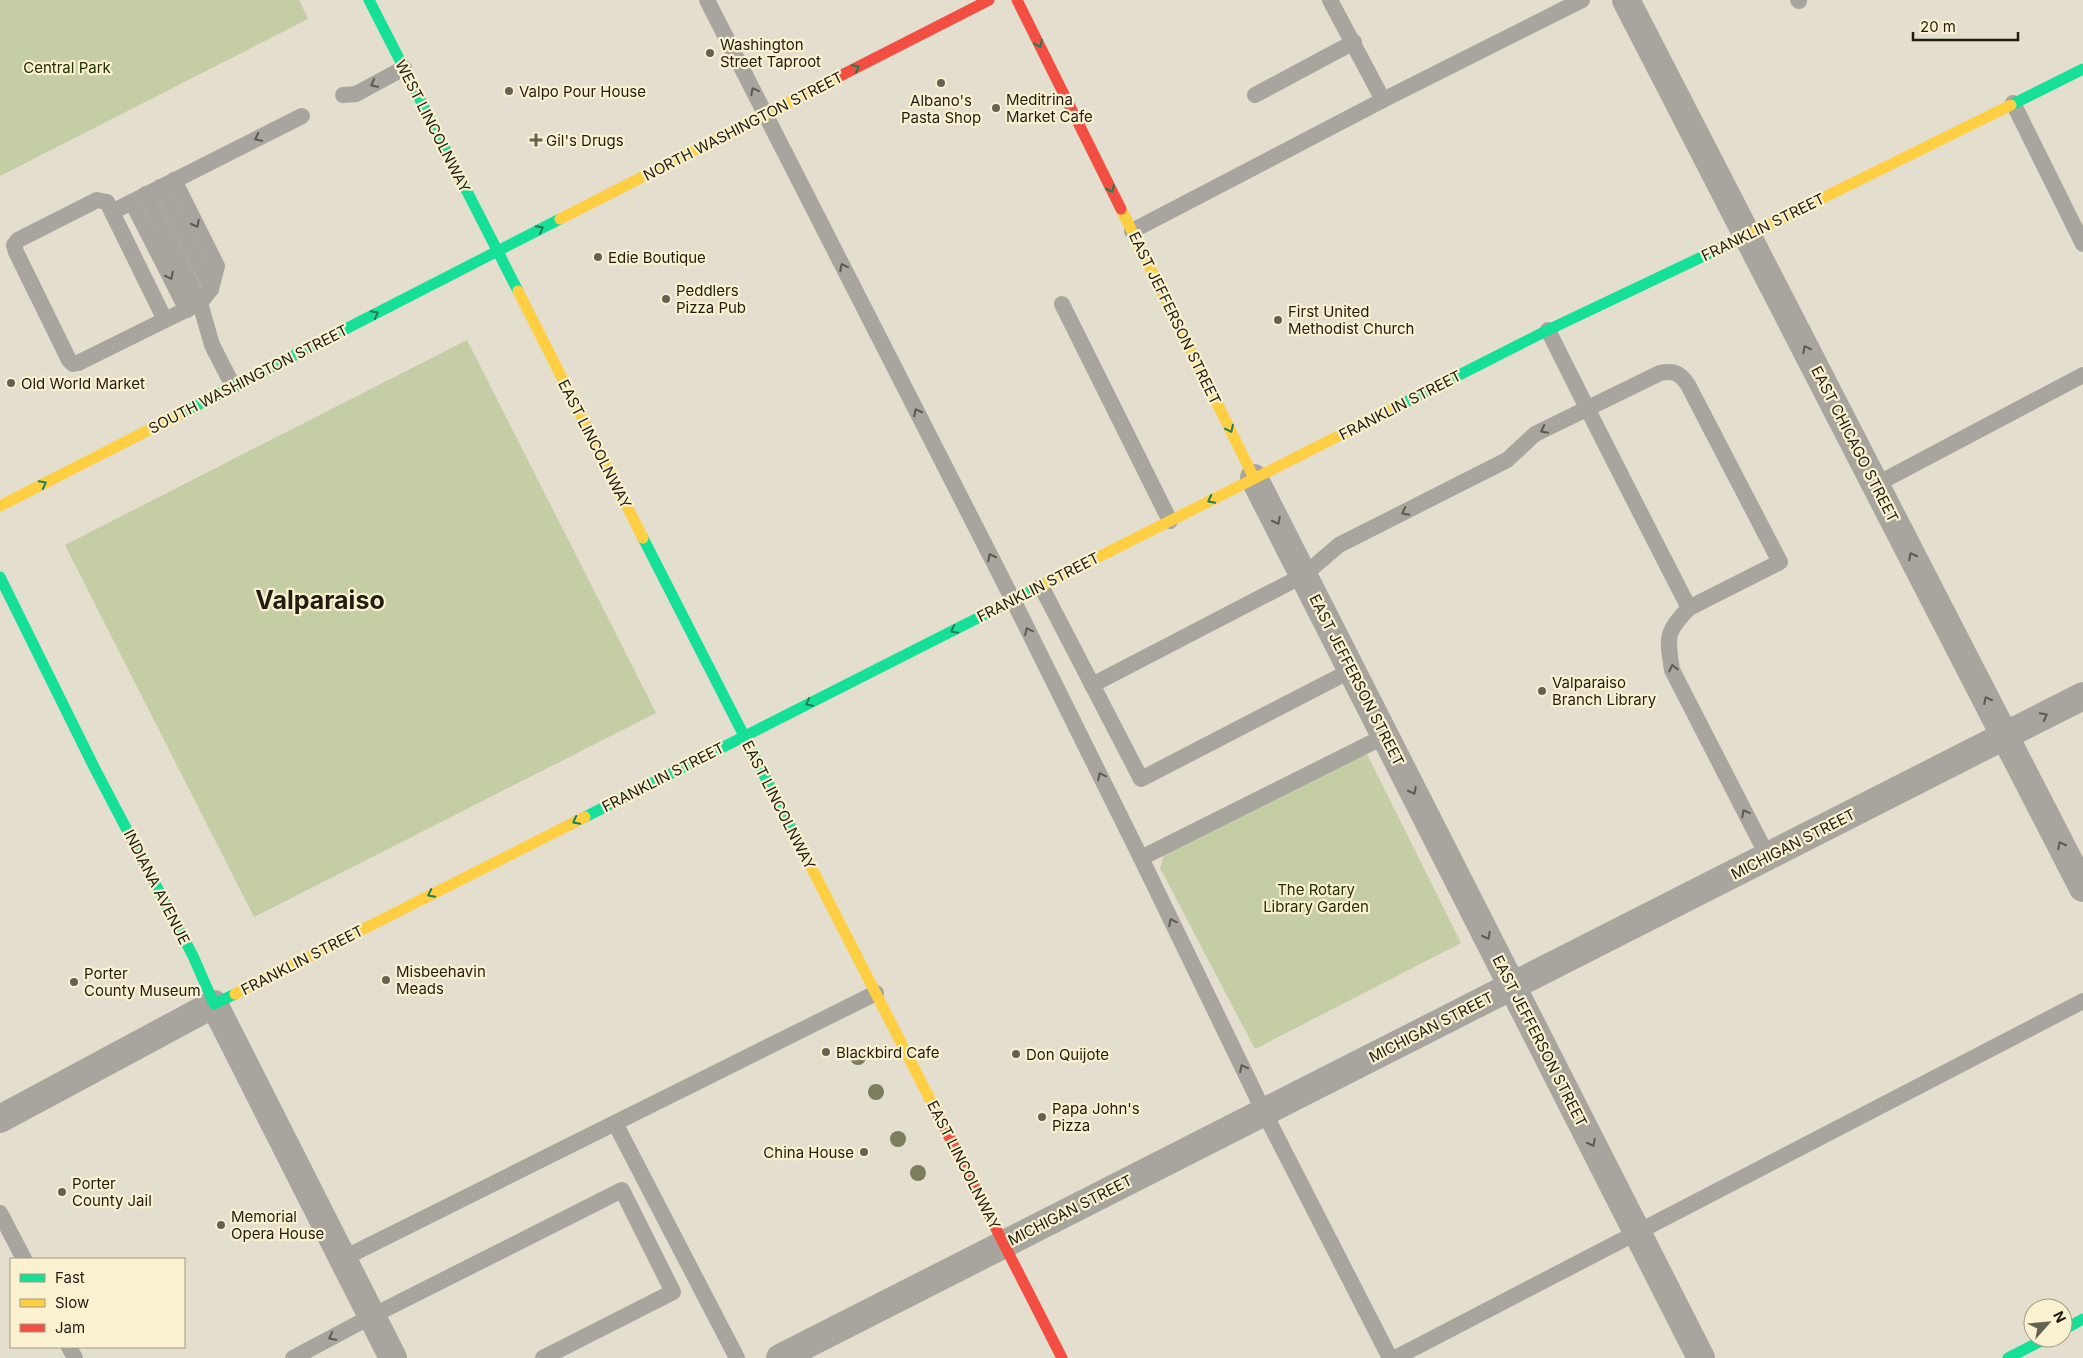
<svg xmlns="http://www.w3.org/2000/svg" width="2083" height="1358" font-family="Inter,sans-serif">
  <rect width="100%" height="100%" fill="#e3decd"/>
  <g fill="#c5cda4">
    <path d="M0 0H299L308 19 0 176Z"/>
    <path d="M467 340 656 713 254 917 65 545Z"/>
    <path d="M1366 752 1461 943 1255 1049 1160 868 1164 855Z"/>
  </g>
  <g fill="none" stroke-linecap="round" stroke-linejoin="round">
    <g stroke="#a8a49e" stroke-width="16">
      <path d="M707 0 1013 600 1141 858 1264 1112 1390 1358"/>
      <path d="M1330 0 1383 100"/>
      <path d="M1798 0 1799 1"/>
      <path d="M343 95 356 94 404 68"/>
      <path d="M1255 95 1354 42"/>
      <path d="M2013 103 2083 244"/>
      <path d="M160 187 211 289"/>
      <path d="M146 194 200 303 211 289 217 266 174 180"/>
      <path d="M97 200 107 202 165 320 78 363 73 364 69 360 16 252 14 245 18 240Z"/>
      <path d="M132 202 187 310"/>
      <path d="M112 212 302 116"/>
      <path d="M1132 231 1383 100 1582 0"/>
      <path d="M1062 304 1170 521"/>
      <path d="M165 320 200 303 212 345 233 386"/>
      <path d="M1875 485 2083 375"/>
      <path d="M1041 586 1141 779 1352 670"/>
      <path d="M1689 608C1665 633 1667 637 1672 670L1768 857"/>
      <path d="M1092 685 1304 575 1339 545 1507 460 1535 434 1660 373C1674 370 1680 373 1688 385L1780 562 1689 608C1642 516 1594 423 1548 330"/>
      <path d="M1141 858 1385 736"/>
      <path d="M615 1123 737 1358"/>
      <path d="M0 1213 24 1259"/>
      <path d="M342 1259 876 993"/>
      <path d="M69 1347 75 1358"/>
      <path d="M293 1358 372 1316 622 1190 673 1292 543 1358"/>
      <path d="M1395 1358 2083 1001"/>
    </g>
    <g stroke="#a8a49e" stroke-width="28">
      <path d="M1626 0 2083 888"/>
      <path d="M1254 478 1701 1358"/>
      <path d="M0 1119 214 1004 393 1358"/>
      <path d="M780 1358 2083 696"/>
    </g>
    <g stroke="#16e098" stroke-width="11">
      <path d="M369 0 518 291"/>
      <path d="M2011 105 2083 69"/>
      <path d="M1402 404 1548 330 1748 235"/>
      <path d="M180 414 560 219"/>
      <path d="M643 538 806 857"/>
      <path d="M0 577 94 767 193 956 214 1004 235 994"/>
      <path d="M585 817 1045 584"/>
      <path d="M2063 1330 2083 1319"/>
      <path d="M2008 1358 2047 1338"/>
    </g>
    <g stroke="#ffcf43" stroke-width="11">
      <path d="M1121 209 1254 478"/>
      <path d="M560 219 840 76"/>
      <path d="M1748 235 2011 105"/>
      <path d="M518 291 643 538"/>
      <path d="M0 506 180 414"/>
      <path d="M1045 584 1402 404"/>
      <path d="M806 857 937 1113"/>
      <path d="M235 994 585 817"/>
    </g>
    <g stroke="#f24e42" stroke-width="11">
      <path d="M1017 0 1121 209"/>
      <path d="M840 76 989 0"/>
      <path d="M937 1113 1062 1358"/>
    </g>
  </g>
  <g fill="#7a7e5c">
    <circle cx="858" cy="1057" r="8"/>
    <circle cx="876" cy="1092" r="8"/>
    <circle cx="898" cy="1139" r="8"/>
    <circle cx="918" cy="1173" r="8"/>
  </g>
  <defs><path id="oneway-chevron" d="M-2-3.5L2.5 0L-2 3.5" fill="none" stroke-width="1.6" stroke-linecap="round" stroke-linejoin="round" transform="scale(1.25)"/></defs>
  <g stroke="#1c7e54">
    <use href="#oneway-chevron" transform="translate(1039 44) rotate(64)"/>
    <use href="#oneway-chevron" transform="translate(856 68) rotate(-27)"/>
    <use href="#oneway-chevron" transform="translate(1111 189) rotate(64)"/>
    <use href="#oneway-chevron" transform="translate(540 229) rotate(-27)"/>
    <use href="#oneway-chevron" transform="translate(375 314) rotate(-27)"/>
    <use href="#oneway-chevron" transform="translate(1230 429) rotate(64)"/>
    <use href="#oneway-chevron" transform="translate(43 484) rotate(-27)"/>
    <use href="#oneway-chevron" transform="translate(1211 500) rotate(153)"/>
    <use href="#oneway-chevron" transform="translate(954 630) rotate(153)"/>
    <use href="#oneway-chevron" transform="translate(809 703) rotate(153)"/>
    <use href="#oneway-chevron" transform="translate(576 821) rotate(153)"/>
    <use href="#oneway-chevron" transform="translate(431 894) rotate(153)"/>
  </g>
  <g stroke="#5e5a50">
    <use href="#oneway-chevron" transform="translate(374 84) rotate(152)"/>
    <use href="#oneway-chevron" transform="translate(754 91) rotate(-118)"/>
    <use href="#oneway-chevron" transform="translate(258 138) rotate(153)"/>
    <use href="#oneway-chevron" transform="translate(196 224) rotate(63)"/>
    <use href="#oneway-chevron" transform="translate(843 267) rotate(-117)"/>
    <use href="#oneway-chevron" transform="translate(170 276) rotate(63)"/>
    <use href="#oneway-chevron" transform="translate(1806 349) rotate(-117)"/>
    <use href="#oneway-chevron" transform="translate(917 412) rotate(-117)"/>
    <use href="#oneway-chevron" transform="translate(1544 430) rotate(153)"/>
    <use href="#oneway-chevron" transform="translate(1405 512) rotate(153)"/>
    <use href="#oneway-chevron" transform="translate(1277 521) rotate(63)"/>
    <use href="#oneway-chevron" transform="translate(1912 556) rotate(-117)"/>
    <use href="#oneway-chevron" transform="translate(991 557) rotate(-117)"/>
    <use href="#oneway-chevron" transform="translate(1028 631) rotate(-116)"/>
    <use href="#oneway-chevron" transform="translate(1673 668) rotate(-103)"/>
    <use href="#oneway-chevron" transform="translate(1987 700) rotate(-117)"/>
    <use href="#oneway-chevron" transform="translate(2044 716) rotate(-27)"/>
    <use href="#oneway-chevron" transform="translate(1101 776) rotate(-116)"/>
    <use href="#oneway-chevron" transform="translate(1413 791) rotate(63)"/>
    <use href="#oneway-chevron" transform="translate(1745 813) rotate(-118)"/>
    <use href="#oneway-chevron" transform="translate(2061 845) rotate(-117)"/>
    <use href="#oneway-chevron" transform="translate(1172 922) rotate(-116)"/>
    <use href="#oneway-chevron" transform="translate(1487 936) rotate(63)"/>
    <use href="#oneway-chevron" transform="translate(1243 1068) rotate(-116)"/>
    <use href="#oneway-chevron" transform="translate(1592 1143) rotate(63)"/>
    <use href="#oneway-chevron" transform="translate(332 1337) rotate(152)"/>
  </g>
  <g fill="#656153" stroke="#faf1d0" stroke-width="2">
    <circle cx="710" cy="53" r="5"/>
    <circle cx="941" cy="83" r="5"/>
    <circle cx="509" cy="91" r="5"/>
    <circle cx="996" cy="108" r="5"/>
    <path d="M533.5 132.5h5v5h5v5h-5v5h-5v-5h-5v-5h5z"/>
    <circle cx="598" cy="257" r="5"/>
    <circle cx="666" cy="299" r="5"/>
    <circle cx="1278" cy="320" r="5"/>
    <circle cx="11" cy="383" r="5"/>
    <circle cx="1542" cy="691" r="5"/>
    <circle cx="386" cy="980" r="5"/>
    <circle cx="74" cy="982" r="5"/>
    <circle cx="826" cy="1052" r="5"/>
    <circle cx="1016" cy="1054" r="5"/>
    <circle cx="1042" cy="1117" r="5"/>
    <circle cx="864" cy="1152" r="5"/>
    <circle cx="62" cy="1192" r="5"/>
    <circle cx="221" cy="1225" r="5"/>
  </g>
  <g text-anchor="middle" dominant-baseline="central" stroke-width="4.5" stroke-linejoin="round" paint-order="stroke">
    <g font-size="15" fill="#211d11" stroke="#faf1d0" text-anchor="start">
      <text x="720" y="44">Washington<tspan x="720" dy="17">Street Taproot</tspan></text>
      <text x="519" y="91">Valpo Pour House</text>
      <text x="1006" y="99">Meditrina<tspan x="1006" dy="17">Market Cafe</tspan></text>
      <text x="941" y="100" text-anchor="middle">Albano's<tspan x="941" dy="17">Pasta Shop</tspan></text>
      <text x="546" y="140">Gil's Drugs</text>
      <text x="608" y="257">Edie Boutique</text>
      <text x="676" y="290">Peddlers<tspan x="676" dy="17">Pizza Pub</tspan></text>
      <text x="1288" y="311">First United<tspan x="1288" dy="17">Methodist Church</tspan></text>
      <text x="21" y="383">Old World Market</text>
      <text x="1552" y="682">Valparaiso<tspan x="1552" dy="17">Branch Library</tspan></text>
      <text x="396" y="971">Misbeehavin<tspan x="396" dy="17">Meads</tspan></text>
      <text x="84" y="973">Porter<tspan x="84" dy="17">County Museum</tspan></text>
      <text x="836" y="1052">Blackbird Cafe</text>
      <text x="1026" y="1054">Don Quijote</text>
      <text x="1052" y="1108">Papa John's<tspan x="1052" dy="17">Pizza</tspan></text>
      <text x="854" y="1152" text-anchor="end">China House</text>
      <text x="72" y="1183">Porter<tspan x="72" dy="17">County Jail</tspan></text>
      <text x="231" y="1216">Memorial<tspan x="231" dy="17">Opera House</tspan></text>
    </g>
    <g font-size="15" fill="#253000" stroke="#faf1d0">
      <text x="67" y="67">Central Park</text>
      <text x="1316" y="889">The Rotary<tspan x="1316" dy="17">Library Garden</tspan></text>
    </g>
    <g font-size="15" fill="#211d11" stroke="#faf1d0">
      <text transform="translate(433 126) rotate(63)">WEST LINCOLNWAY</text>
      <text transform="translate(743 126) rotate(-27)">NORTH WASHINGTON STREET</text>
      <text transform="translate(1763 227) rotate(-26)">FRANKLIN STREET</text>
      <text transform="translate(1175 318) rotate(64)">EAST JEFFERSON STREET</text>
      <text transform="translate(248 379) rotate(-27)">SOUTH WASHINGTON STREET</text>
      <text transform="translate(1400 405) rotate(-27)">FRANKLIN STREET</text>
      <text transform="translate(595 444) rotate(63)">EAST LINCOLNWAY</text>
      <text transform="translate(1855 444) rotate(63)">EAST CHICAGO STREET</text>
      <text transform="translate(1038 587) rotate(-27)">FRANKLIN STREET</text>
      <text transform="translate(1357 680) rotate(63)">EAST JEFFERSON STREET</text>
      <text transform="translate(663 777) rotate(-27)">FRANKLIN STREET</text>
      <text transform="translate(779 805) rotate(63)">EAST LINCOLNWAY</text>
      <text transform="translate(1793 844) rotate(-27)">MICHIGAN STREET</text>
      <text transform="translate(157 887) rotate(63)">INDIANA AVENUE</text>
      <text transform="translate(302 960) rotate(-27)">FRANKLIN STREET</text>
      <text transform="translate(1431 1027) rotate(-27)">MICHIGAN STREET</text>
      <text transform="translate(1540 1041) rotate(63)">EAST JEFFERSON STREET</text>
      <text transform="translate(964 1165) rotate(63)">EAST LINCOLNWAY</text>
      <text transform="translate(1070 1210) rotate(-27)">MICHIGAN STREET</text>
    </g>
    <g font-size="25" font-weight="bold" fill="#211d11" stroke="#faf1d0">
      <text x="320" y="600">Valparaiso</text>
    </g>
  </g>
  <rect x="10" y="1258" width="175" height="90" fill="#faf1d0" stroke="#a39c84"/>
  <rect x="20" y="1274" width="25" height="8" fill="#16e098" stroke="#a39c84"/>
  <text x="55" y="1283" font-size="15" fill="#211d11">Fast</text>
  <rect x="20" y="1299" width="25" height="8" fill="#ffcf43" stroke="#a39c84"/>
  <text x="55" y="1308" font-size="15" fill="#211d11">Slow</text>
  <rect x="20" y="1324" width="25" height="8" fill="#f24e42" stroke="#a39c84"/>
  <text x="55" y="1333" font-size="15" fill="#211d11">Jam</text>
  <g transform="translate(2048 1323) rotate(63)"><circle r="24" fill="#faf1d0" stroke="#a39c84"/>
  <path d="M0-4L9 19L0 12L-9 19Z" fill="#656153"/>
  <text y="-8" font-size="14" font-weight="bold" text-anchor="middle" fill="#211d11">N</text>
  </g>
  <path d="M1913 32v8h105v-8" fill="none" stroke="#211d11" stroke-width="2.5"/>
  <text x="1920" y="32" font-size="15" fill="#211d11" stroke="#faf1d0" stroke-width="4" paint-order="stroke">20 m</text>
</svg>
